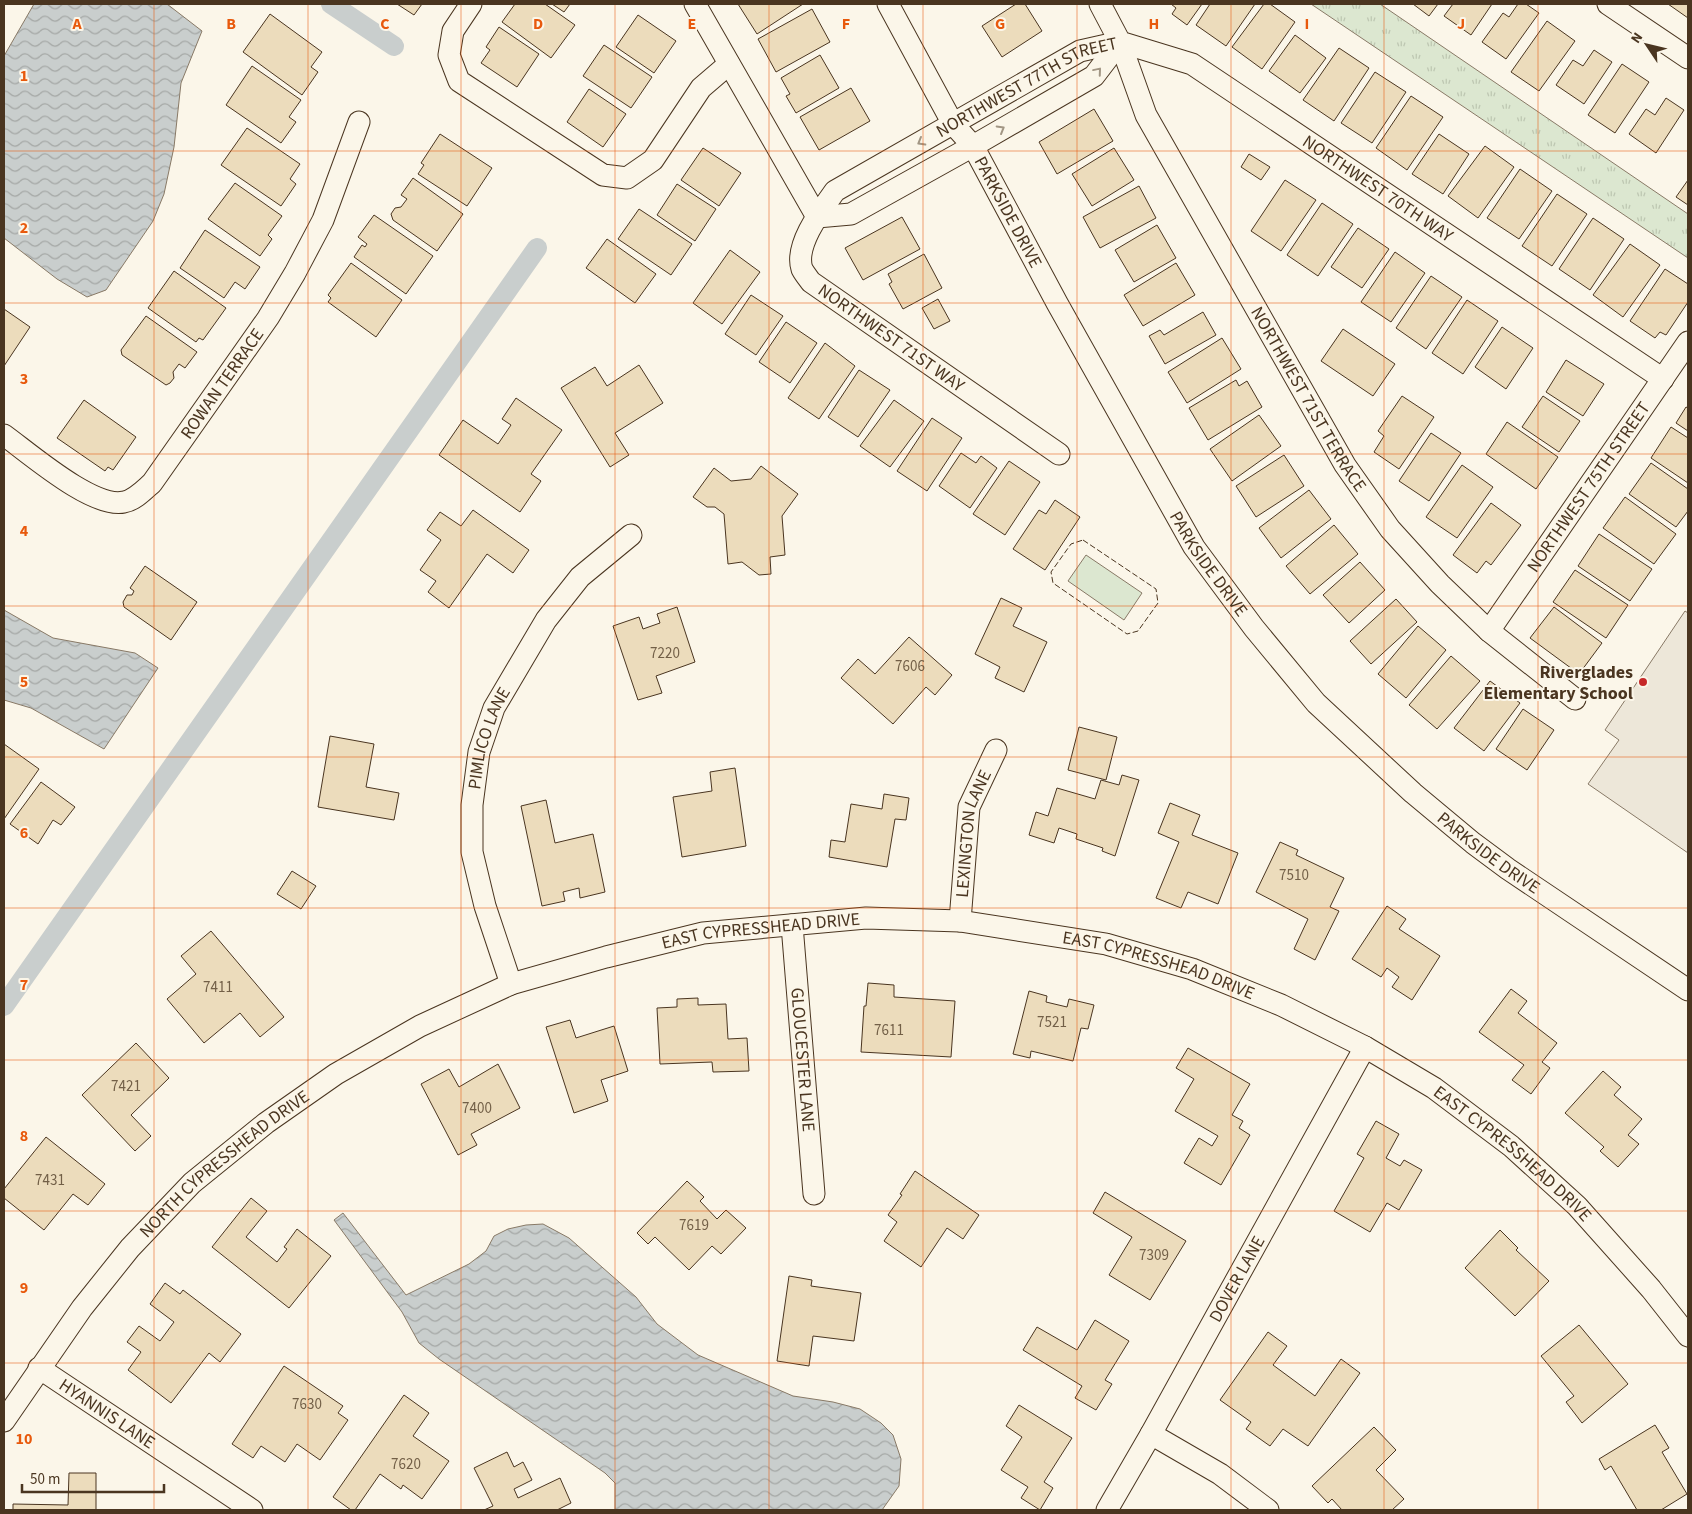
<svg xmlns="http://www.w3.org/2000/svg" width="1692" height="1514" font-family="'Source Sans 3',sans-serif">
  <defs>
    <pattern id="grass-tufts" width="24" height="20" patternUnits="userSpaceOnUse" patternTransform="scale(1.25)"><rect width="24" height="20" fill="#dce7d0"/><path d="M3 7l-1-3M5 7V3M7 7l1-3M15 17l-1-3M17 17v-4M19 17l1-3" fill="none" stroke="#bec7b2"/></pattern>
    <pattern id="water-waves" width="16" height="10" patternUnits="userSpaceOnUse" patternTransform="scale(1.25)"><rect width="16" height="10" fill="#c9cecd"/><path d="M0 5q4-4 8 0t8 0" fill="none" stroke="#a5a8a6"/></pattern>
  </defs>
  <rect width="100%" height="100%" fill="#fbf6e9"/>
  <path fill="url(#grass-tufts)" stroke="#887966" d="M1311 4H1380L1688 214V258Z"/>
  <path fill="#dce7d0" stroke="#887966" d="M1086 555 1142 593 1124 620 1068 581Z"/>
  <path fill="#ede7d9" stroke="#887966" d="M1685 611 1688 613V853L1588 784 1619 740 1605 730Z"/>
  <g fill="url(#water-waves)" stroke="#887966">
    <path d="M34 4H167L202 31 181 83 174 147 164 194 153 221 106 290 87 297 57 279 4 238V56Z"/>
    <path d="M4 610 53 638 135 653 158 668 104 749 31 708 4 700Z"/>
    <path d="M343 1213 406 1295 469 1264 486 1251 494 1236 508 1229 526 1225 543 1224 569 1238 636 1297 657 1324 698 1355 793 1396 833 1402 860 1409 881 1423 893 1435 901 1459 899 1486 882 1510H615V1483L605 1473 439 1359 419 1343 402 1312 334 1220Z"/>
  </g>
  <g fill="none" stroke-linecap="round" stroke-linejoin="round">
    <g stroke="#c9cecd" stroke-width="20">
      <path d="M331 4 394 46"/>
      <path d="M4 1006 537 248"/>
    </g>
  </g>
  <g fill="#ecdcbc" stroke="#4a3520">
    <path d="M397 4H422L414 15Z"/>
    <path d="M515 4H545L575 25 551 58 502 22Z"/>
    <path d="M552 4H570L564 12Z"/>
    <path d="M738 4H803L757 34Z"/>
    <path d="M1016 4H1025L1042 31 1002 57 982 26Z"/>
    <path d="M1171 4H1202L1187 25 1172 14 1176 8Z"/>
    <path d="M1210 4H1255L1226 46 1196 25Z"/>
    <path d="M1264 4H1270L1295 22 1262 69 1232 47Z"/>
    <path d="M1413 4H1438L1429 16Z"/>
    <path d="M1453 4H1492L1471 35 1444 16Z"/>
    <path d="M1518 4H1526L1539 13 1506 59 1482 42 1503 13 1509 17Z"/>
    <path d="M1668 4H1688V18Z"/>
    <path d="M812 9 830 42 776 72 758 39Z"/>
    <path d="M270 14 322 52 311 67 318 72 302 95 243 52Z"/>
    <path d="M638 15 676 41 654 73 616 47Z"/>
    <path d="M1547 21 1575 41 1539 91 1511 72Z"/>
    <path d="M499 27 539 54 517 87 481 63 490 50 486 47Z"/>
    <path d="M1295 35 1326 58 1300 93 1269 71Z"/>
    <path d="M604 45 652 77 631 108 583 76Z"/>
    <path d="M1339 48 1369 68 1334 121 1303 100Z"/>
    <path d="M1594 50 1612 62 1584 104 1556 85 1573 60 1583 66Z"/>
    <path d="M820 55 839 88 796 113 786 96 790 94 781 78Z"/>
    <path d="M1622 64 1649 82 1615 133 1588 115Z"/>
    <path d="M252 66 301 100 289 117 296 122 281 143 226 105Z"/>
    <path d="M1375 72 1406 92 1372 143 1341 123Z"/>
    <path d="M851 88 870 121 819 150 800 117Z"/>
    <path d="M589 89 626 114 603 147 567 122Z"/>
    <path d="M1411 96 1443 117 1407 170 1376 148Z"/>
    <path d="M1666 98 1684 110 1656 153 1629 134 1646 109 1655 115Z"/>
    <path d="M1094 109 1113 141 1057 174 1039 142Z"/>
    <path d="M247 128 300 164 290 179 296 184 281 206 221 165Z"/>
    <path d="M440 134 492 168 467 206 418 174 424 165 421 163Z"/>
    <path d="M1439 134 1469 154 1443 194 1412 174Z"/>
    <path d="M1485 146 1514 167 1478 218 1448 196Z"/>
    <path d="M703 148 741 173 719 206 681 180Z"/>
    <path d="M1114 148 1134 180 1092 206 1072 174Z"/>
    <path d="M1249 154 1270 167 1261 180 1241 167Z"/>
    <path d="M1520 169 1552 191 1519 239 1487 218Z"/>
    <path d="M413 178 463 214 437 251 393 220 391 214 395 208 401 207 407 199 401 195Z"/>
    <path d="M1285 180 1316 200 1281 251 1251 231Z"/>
    <path d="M1688 180V205L1676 197Z"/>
    <path d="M235 183 282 216 268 235 272 239 260 256 208 219Z"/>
    <path d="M677 184 716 209 695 241 657 215Z"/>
    <path d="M1139 186 1156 218 1100 248 1083 217Z"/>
    <path d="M1557 194 1587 214 1552 266 1522 246Z"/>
    <path d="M1322 203 1353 224 1318 276 1287 255Z"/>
    <path d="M639 209 692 244 671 275 618 239Z"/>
    <path d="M374 215 433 256 406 294 354 257 362 245 365 247 367 244 358 237Z"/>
    <path d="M902 217 920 249 863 280 845 248Z"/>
    <path d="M1593 218 1624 239 1590 290 1559 269Z"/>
    <path d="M1157 225 1176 258 1134 282 1115 250Z"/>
    <path d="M1358 228 1389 249 1362 288 1331 267Z"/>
    <path d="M205 230 260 267 245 289 235 282 224 298 180 268Z"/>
    <path d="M607 239 656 274 635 303 586 268Z"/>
    <path d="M1630 244 1660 265 1623 317 1593 295Z"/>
    <path d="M730 250 760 272 722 324 693 303Z"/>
    <path d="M1395 252 1425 273 1391 322 1361 302Z"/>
    <path d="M924 254 942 288 903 309 889 284 892 282 888 274Z"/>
    <path d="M351 263 402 300 376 337 328 302 331 298 328 295Z"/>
    <path d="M1176 263 1195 295 1143 326 1124 295Z"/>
    <path d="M1665 269 1688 284V302L1666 335 1660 332 1655 338 1630 321Z"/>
    <path d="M174 271 226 308 203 340 199 338 196 342 148 308Z"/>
    <path d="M1431 276 1462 297 1426 349 1396 328Z"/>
    <path d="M751 295 783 316 756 355 725 334Z"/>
    <path d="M938 299 950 321 934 329 922 308Z"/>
    <path d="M1467 300 1498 321 1463 374 1432 353Z"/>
    <path d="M4 309 30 327 4 366Z"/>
    <path d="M1203 312 1216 335 1165 364 1149 336 1160 330 1164 335Z"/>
    <path d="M146 316 197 352 185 368 179 364 173 372 174 378 170 383 166 385 122 355 121 350Z"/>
    <path d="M786 322 817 343 790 383 759 362Z"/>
    <path d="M1502 327 1533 348 1506 389 1475 367Z"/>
    <path d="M1343 329 1395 364 1373 396 1321 361Z"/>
    <path d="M1222 338 1241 369 1187 403 1168 372Z"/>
    <path d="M825 343 855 366 819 419 788 398Z"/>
    <path d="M1566 360 1604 384 1583 416 1546 392Z"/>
    <path d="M639 365 663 403 615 433 629 455 610 467 561 388 595 367 607 386Z"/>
    <path d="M859 370 890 390 858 437 828 417Z"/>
    <path d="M1236 380 1239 386 1247 381 1262 407 1208 440 1189 408Z"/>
    <path d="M1402 396 1434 417 1399 469 1374 452 1384 436 1378 431Z"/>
    <path d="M1543 396 1580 421 1559 452 1522 427Z"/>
    <path d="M516 398 562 430 531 474 541 481 520 512 439 455 463 420 498 444 511 425 502 419Z"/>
    <path d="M84 400 136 437 113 470 108 467 105 471 57 438Z"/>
    <path d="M894 400 924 421 890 467 860 446Z"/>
    <path d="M1686 407 1688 408V431L1676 423Z"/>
    <path d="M1259 415 1281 446 1232 481 1210 449Z"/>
    <path d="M932 418 962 438 927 491 897 471Z"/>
    <path d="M1507 422 1558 457 1536 489 1486 454Z"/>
    <path d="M1671 427 1688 438V483L1651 458Z"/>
    <path d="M1431 433 1461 453 1429 501 1399 481Z"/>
    <path d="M961 453 976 463 981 456 997 468 970 508 939 486Z"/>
    <path d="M1284 455 1304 486 1256 517 1236 486Z"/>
    <path d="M1009 461 1040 482 1005 535 973 514Z"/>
    <path d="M1651 463 1688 489V511L1676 527 1629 494Z"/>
    <path d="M1462 465 1493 487 1457 538 1426 517Z"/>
    <path d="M761 466 798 494 782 516 785 555 770 557 771 574 759 575 742 562 728 564 724 514 715 507H707L693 497 714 468 731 481 751 479Z"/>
    <path d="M1309 490 1331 519 1281 558 1259 528Z"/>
    <path d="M1625 497 1676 534 1654 564 1603 528Z"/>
    <path d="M1055 500 1080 517 1045 570 1013 549 1039 510 1046 514Z"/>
    <path d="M1491 503 1521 525 1491 565 1486 561 1477 573 1453 555Z"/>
    <path d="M473 510 529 550 513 573 487 554 449 608 428 592 436 581 420 570 441 540 427 530 440 512 461 526Z"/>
    <path d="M1334 525 1358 554 1310 594 1286 566Z"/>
    <path d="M1599 534 1652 569 1630 601 1578 566Z"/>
    <path d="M1360 562 1385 590 1349 623 1323 595Z"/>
    <path d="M145 566 197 602 171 640 124 607 123 602 127 595H132L134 591 130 588Z"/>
    <path d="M1575 570 1628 605 1606 638 1553 602Z"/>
    <path d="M1001 598 1022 608 1013 626 1047 642 1024 692 995 678 1000 667 975 654Z"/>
    <path d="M1396 599 1417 622 1371 664 1350 641Z"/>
    <path d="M677 607 695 662 656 676 662 693 638 700 613 626 639 617 643 629 660 623 657 614Z"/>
    <path d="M1554 607 1602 643 1579 674 1530 638Z"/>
    <path d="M1418 626 1446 650 1406 698 1378 674Z"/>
    <path d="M909 637 952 675 935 695 926 687 893 724 841 678 858 659 875 674Z"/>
    <path d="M1451 656 1480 681 1437 729 1409 705Z"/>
    <path d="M1490 681 1520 703 1484 751 1454 728Z"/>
    <path d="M1523 709 1554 730 1527 770 1496 749Z"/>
    <path d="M1079 727 1117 737 1106 780 1068 770Z"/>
    <path d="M330 736 374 744 366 787 399 793 394 820 318 807Z"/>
    <path d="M4 744 39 769 4 819Z"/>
    <path d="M735 768 746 846 682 857 673 797 712 791 710 772Z"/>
    <path d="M1122 775 1139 780 1115 856 1102 851 1103 848 1076 839 1077 834 1059 828 1054 843 1029 835 1036 812 1048 816 1057 788 1095 799 1101 780 1119 785Z"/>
    <path d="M41 782 75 807 61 825 53 820 38 844 10 824Z"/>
    <path d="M884 794 909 798 906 820 895 819 887 867 829 857 831 840 845 842 851 804 882 809Z"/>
    <path d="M546 800 555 843 593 834 605 892 580 898 579 888 563 892 565 901 542 906 521 806Z"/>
    <path d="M1170 803 1200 815 1192 835 1238 853 1218 904 1188 892 1181 908 1156 898 1179 842 1158 833Z"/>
    <path d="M1280 842 1298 850 1296 855 1344 878 1330 907 1339 911 1315 960 1294 949 1308 919 1256 892Z"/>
    <path d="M292 871 316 886 301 909 277 894Z"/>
    <path d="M1387 906 1406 919 1399 929 1440 956 1412 1000 1392 987 1399 977 1387 968 1381 977 1352 959Z"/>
    <path d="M211 931 284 1017 260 1037 240 1013 204 1043 167 999 196 974 181 956Z"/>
    <path d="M868 983 894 985V997L955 1001 951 1057 861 1052 864 1006H866Z"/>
    <path d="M1511 989 1527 1001 1518 1013 1557 1043 1542 1062 1550 1068 1531 1094 1512 1080 1524 1065 1479 1032Z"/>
    <path d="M1029 991 1047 996 1046 1002 1067 1007 1069 999 1094 1005 1088 1029 1081 1028 1073 1061 1031 1051 1030 1058 1013 1054Z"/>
    <path d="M698 998V1005L726 1004 728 1039 747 1038 749 1071 713 1072 712 1062 660 1064 657 1008 677 1007V999Z"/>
    <path d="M570 1020 576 1038 614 1026 628 1071 601 1080 608 1101 574 1113 546 1027Z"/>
    <path d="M136 1043 169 1078 131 1115 151 1136 135 1151 82 1095Z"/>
    <path d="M1188 1048 1250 1084 1232 1115 1243 1121 1239 1128 1250 1135 1221 1185 1184 1163 1199 1138 1212 1146 1218 1136 1175 1111 1194 1079 1176 1068Z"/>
    <path d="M498 1064 520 1108 471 1134 477 1145 458 1155 421 1084 449 1069 459 1087Z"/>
    <path d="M1603 1071 1621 1087 1614 1095 1642 1119 1628 1135 1639 1144 1618 1167 1600 1151 1604 1147 1565 1113Z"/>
    <path d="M1376 1121 1399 1134 1386 1158 1400 1166 1404 1160 1422 1170 1399 1210 1387 1203 1370 1232 1334 1211 1364 1158 1357 1154Z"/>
    <path d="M46 1137 105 1184 88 1205 73 1194 44 1230 4 1198V1189Z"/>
    <path d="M915 1171 979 1215 963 1239 947 1228 921 1267 884 1241 897 1222 888 1215 902 1195 900 1194Z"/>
    <path d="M687 1181 704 1197 700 1201 717 1219 726 1210 746 1228 721 1254 712 1246 689 1270 655 1237 648 1244 637 1233Z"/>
    <path d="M1105 1192 1186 1241 1150 1300 1109 1275 1132 1237 1093 1213Z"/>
    <path d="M251 1198 267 1211 246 1237 277 1262 287 1249 284 1247 297 1229 331 1256 289 1308 212 1247Z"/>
    <path d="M1500 1230 1518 1248 1516 1250 1549 1281 1515 1316 1465 1268Z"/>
    <path d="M789 1276 812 1280 811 1286 861 1293 854 1341 813 1336 809 1366 777 1361Z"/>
    <path d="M165 1283 180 1294 183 1290 241 1334 220 1362 209 1353 171 1403 128 1370 141 1352 127 1342 139 1326 160 1341 174 1322 150 1304Z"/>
    <path d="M1095 1320 1129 1341 1105 1380 1112 1384 1096 1410 1075 1398 1082 1386 1023 1350 1037 1327 1077 1350Z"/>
    <path d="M1579 1325 1628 1384 1582 1423 1566 1402 1574 1396 1541 1356Z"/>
    <path d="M1268 1332 1287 1346 1273 1365 1315 1396 1341 1359 1360 1373 1308 1446 1283 1429 1270 1446 1246 1429 1251 1422 1220 1400Z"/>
    <path d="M284 1366 343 1406 338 1413 348 1420 320 1460 297 1444 285 1462 261 1446 253 1458 232 1444Z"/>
    <path d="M404 1395 429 1413 413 1436 449 1461 422 1499 403 1485 401 1489 380 1474 355 1510H351L333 1497Z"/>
    <path d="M1019 1405 1072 1438 1044 1482 1053 1488 1040 1510 1021 1498 1028 1487 1001 1470 1022 1437 1006 1426Z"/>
    <path d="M1655 1425 1669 1448 1662 1452 1687 1494 1661 1510H1637L1611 1466 1605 1470 1599 1459Z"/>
    <path d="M1374 1427 1396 1450 1376 1470 1404 1499 1392 1510H1342L1332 1499 1328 1503 1312 1486Z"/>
    <path d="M507 1452 514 1467 523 1462 532 1480 514 1489 518 1498 560 1478 571 1503 557 1510H484L493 1506 474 1468Z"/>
    <path d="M69 1473H96V1510H13V1504L68 1505Z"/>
  </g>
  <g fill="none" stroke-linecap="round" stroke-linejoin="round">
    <g stroke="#4a3520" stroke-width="23">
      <g id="minor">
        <path d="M471 4 453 31 449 55 459 81 603 175 627 178 653 160 701 88 729 64"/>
        <path d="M695 4 817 217"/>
        <path id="s1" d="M888 4 953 124 973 146 1057 303 1194 547 1254 628 1316 703 1413 793 1473 843 1508 869 1688 990"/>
        <path id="s2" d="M1100 4 1120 42 1192 64 1663 379"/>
        <path d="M1608 4 1688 58"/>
        <path id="s3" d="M1120 42 1146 115 1345 465 1390 529 1440 584 1489 631 1575 699"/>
        <path d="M817 217 851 214 973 146 1094 76 1120 42"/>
        <path id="s4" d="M4 435C29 453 93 509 124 502 135 500 144 490 152 483L268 318 295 273 323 220 359 122"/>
        <path id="s5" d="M1059 454 811 282C808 278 804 273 802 269 794 245 822 209 835 191L1080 51 1120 42"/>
        <path id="s6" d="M1489 631 1688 342"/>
        <path id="s7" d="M960 921 969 807 996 750"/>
        <path id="s8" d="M792 925 814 1194"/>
        <path id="s9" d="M511 984 485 906 472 852V805L479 752 494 708 546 620 580 577 631 535"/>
        <path id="s10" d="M39 1368 252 1510"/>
        <path id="s11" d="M4 1421 82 1308 130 1248 192 1183 266 1123 336 1074 420 1026 511 984 606 957 703 933 866 918 960 921 1106 944 1192 969 1281 1005 1365 1047 1434 1088 1511 1146 1577 1206 1651 1289 1688 1336"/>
        <path d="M1151 1434 1220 1474 1268 1510"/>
        <path id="s12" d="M1107 1510 1151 1434 1365 1047"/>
      </g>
    </g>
    <use href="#minor" stroke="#fbf6e9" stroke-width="21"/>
    <path stroke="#4a3520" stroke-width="1" stroke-dasharray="6 2.5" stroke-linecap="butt" d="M1083 540 1156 589 1158 603 1138 631 1127 634 1053 583 1051 572 1071 544Z"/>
  </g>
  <defs><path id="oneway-chevron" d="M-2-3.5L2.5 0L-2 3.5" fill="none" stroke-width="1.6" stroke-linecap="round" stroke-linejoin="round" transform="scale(1.25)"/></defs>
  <g stroke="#a29684">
    <use href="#oneway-chevron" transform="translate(1098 71) rotate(-50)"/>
    <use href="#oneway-chevron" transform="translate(1001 129) rotate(-30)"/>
    <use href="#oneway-chevron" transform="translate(921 142) rotate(150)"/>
  </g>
  <path fill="none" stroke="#e8590c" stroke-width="1" stroke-opacity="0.55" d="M154 4V1510M308 4V1510M461 4V1510M615 4V1510M769 4V1510M923 4V1510M1077 4V1510M1231 4V1510M1384 4V1510M1538 4V1510M4 151H1688M4 303H1688M4 454H1688M4 606H1688M4 757H1688M4 908H1688M4 1060H1688M4 1211H1688M4 1363H1688"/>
  <circle fill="#c62828" stroke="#fbf6e9" stroke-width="2" cx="1643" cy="682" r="5"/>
  <g text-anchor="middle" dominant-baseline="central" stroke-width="4" stroke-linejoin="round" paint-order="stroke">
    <g font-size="15" fill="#725f47">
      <text x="665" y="653">7220</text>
      <text x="910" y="666">7606</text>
      <text x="1294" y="875">7510</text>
      <text x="218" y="987">7411</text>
      <text x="1052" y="1022">7521</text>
      <text x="889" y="1030">7611</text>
      <text x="126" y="1086">7421</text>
      <text x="477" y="1108">7400</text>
      <text x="50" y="1180">7431</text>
      <text x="694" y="1225">7619</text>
      <text x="1154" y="1255">7309</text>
      <text x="307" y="1404">7630</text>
      <text x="406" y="1464">7620</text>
    </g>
    <g font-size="18" fill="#4a3520" stroke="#fbf6e9">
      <text stroke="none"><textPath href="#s5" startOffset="624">NORTHWEST 77TH STREET</textPath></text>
      <text stroke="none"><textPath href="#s2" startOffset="342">NORTHWEST 70TH WAY</textPath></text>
      <text stroke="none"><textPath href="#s1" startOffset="241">PARKSIDE DRIVE</textPath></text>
      <text transform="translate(891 338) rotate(35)">NORTHWEST 71ST WAY</text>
      <text stroke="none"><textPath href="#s4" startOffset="296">ROWAN TERRACE</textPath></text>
      <text stroke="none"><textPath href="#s3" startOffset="405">NORTHWEST 71ST TERRACE</textPath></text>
      <text stroke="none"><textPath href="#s6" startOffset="175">NORTHWEST 75TH STREET</textPath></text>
      <text stroke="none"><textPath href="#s1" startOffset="646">PARKSIDE DRIVE</textPath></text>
      <text stroke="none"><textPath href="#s9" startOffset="254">PIMLICO LANE</textPath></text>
      <text stroke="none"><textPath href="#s7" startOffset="89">LEXINGTON LANE</textPath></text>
      <text stroke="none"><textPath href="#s1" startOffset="1051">PARKSIDE DRIVE</textPath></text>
      <text stroke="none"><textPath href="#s11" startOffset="938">EAST CYPRESSHEAD DRIVE</textPath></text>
      <text stroke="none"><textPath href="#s11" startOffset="1342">EAST CYPRESSHEAD DRIVE</textPath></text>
      <text stroke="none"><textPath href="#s8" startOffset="135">GLOUCESTER LANE</textPath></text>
      <text stroke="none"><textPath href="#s11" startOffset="1748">EAST CYPRESSHEAD DRIVE</textPath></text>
      <text stroke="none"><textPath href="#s11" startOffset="341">NORTH CYPRESSHEAD DRIVE</textPath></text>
      <text stroke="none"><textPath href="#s12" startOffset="265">DOVER LANE</textPath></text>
      <text stroke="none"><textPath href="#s10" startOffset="82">HYANNIS LANE</textPath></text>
    </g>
    <g font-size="18" font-weight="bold" fill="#4a3520" stroke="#fbf6e9" text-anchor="end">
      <text x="1633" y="672">Riverglades<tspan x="1633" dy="21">Elementary School</tspan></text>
    </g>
  </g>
  <g font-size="16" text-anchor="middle" font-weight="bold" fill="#e8590c" stroke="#fbf6e9" stroke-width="4" stroke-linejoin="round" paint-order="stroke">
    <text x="77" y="29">A</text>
    <text x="231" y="29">B</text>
    <text x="385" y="29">C</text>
    <text x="538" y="29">D</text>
    <text x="692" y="29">E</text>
    <text x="846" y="29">F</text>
    <text x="1000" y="29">G</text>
    <text x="1154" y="29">H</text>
    <text x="1307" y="29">I</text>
    <text x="1461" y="29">J</text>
    <text x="24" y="81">1</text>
    <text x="24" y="233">2</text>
    <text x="24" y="384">3</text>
    <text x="24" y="536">4</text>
    <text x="24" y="687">5</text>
    <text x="24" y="838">6</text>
    <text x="24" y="990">7</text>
    <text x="24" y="1141">8</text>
    <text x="24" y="1293">9</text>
    <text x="24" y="1444">10</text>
  </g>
  <rect width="1692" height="1514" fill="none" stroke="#4a3520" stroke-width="10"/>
  <g transform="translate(1647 45) rotate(305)" stroke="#fbf6e9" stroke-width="4" paint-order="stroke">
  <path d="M0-4L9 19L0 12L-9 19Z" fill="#4a3520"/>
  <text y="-8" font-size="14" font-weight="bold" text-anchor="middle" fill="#4a3520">N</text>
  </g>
  <path d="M22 1484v8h142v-8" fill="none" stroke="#4a3520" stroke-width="2.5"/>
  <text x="30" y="1484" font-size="15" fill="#4a3520" stroke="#fbf6e9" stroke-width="4" paint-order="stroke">50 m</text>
</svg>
